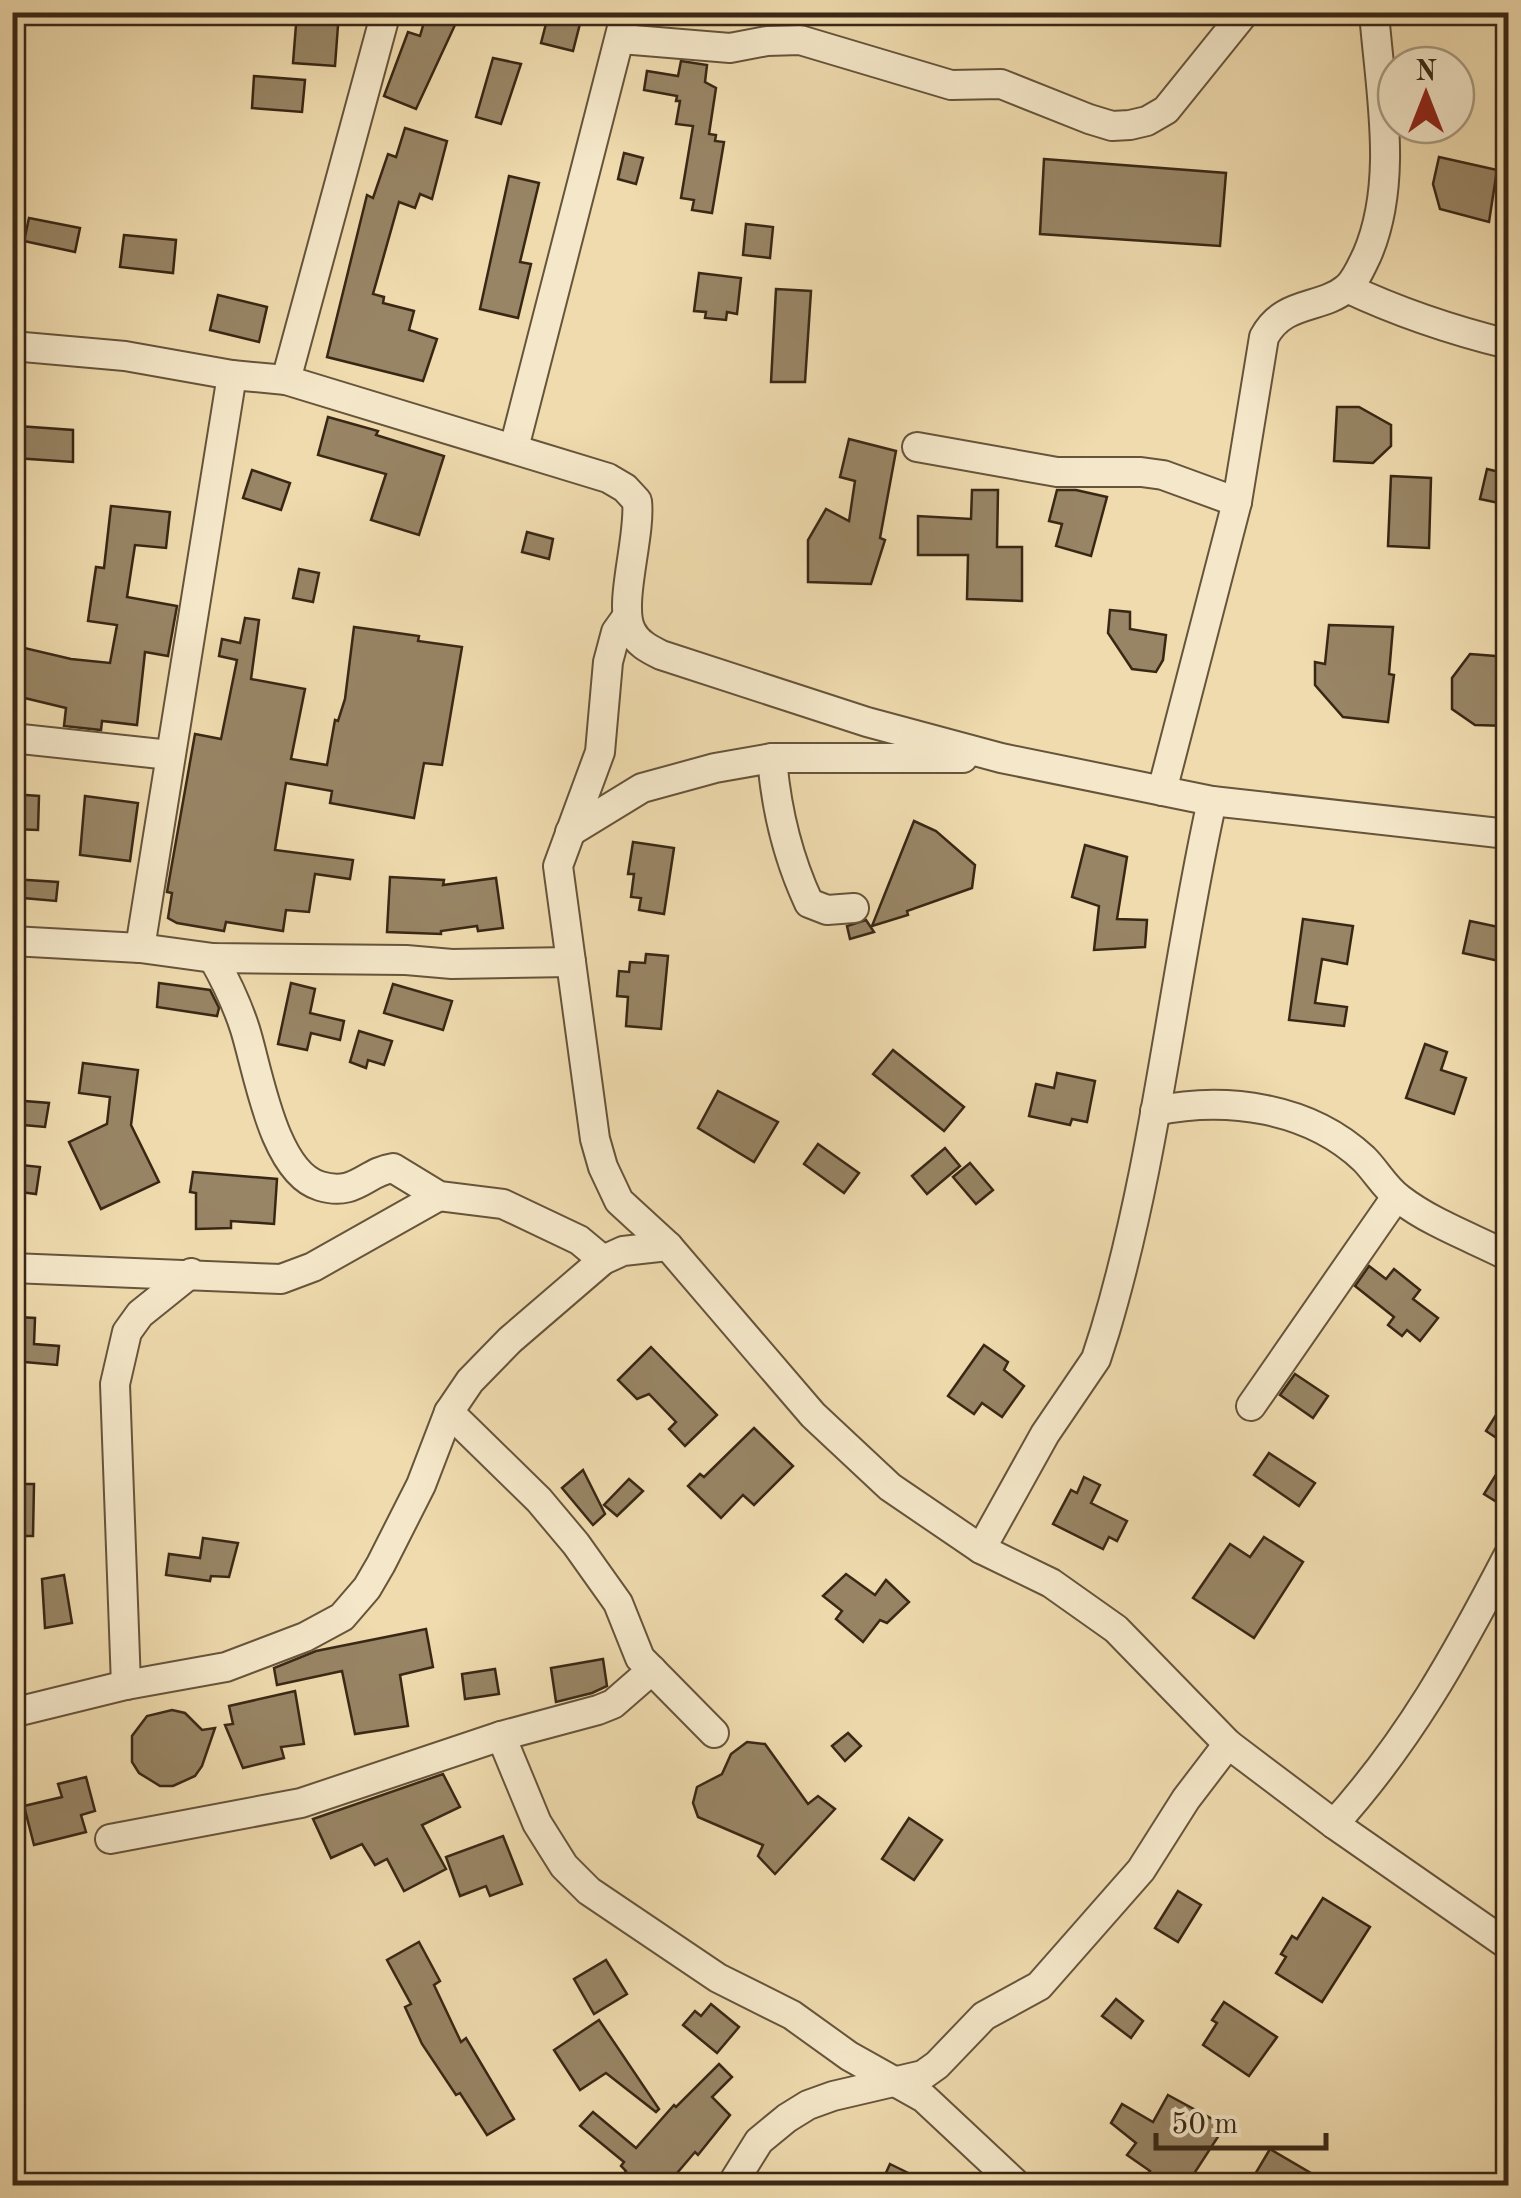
<svg xmlns="http://www.w3.org/2000/svg" width="1521" height="2198" font-family="'Old Standard TT',serif">
  <rect width="100%" height="100%" fill="#efdbae"/>
  <filter id="stains"><feTurbulence type="fractalNoise" baseFrequency=".002" numOctaves="4"/><feColorMatrix values="0 0 0 0 .2 0 0 0 0 .09 0 0 0 0 .02 0 0 0 .5 -.17"/></filter>
  <radialGradient id="worn" r=".72"><stop offset=".6" stop-color="#630" stop-opacity="0"/><stop offset="1" stop-color="#630" stop-opacity=".3"/></radialGradient>
  <g fill="#988565" stroke="#392715" stroke-width="2.5">
    <path d="M297 12H339L335 66 293 63Z"/>
    <path d="M427 12H461L416 109 384 96 408 32 420 36Z"/>
    <path d="M549 12H583L573 51 541 43Z"/>
    <path d="M493 58 521 64 501 124 476 117Z"/>
    <path d="M681 61 707 65 705 82 716 88 709 134 716 135 715 141 724 142 712 213 692 210 694 200 681 198 693 126 676 124 680 101H676L677 96 644 90 647 71 678 76Z"/>
    <path d="M254 76 305 80 302 112 252 108Z"/>
    <path d="M405 128 447 141 432 199 420 194 415 208 399 202 373 294 384 297 383 303 414 311 409 330 437 339 423 381 327 357 367 195 373 198 388 154 396 157Z"/>
    <path d="M624 153 643 158 636 184 618 179Z"/>
    <path d="M1439 157 1497 170 1489 222 1440 209 1433 184Z"/>
    <path d="M1044 159 1226 173 1220 246 1040 234Z"/>
    <path d="M509 176 539 183 520 262 531 264 518 318 480 309Z"/>
    <path d="M29 218 80 228 75 252 24 241Z"/>
    <path d="M746 224 773 227 770 258 743 255Z"/>
    <path d="M124 235 176 240 173 273 120 267Z"/>
    <path d="M699 273 741 278 737 314 727 312 726 320 705 318 706 312 694 311Z"/>
    <path d="M776 289 811 291 805 382H771Z"/>
    <path d="M218 295 267 307 259 342 210 330Z"/>
    <path d="M1337 407H1359L1391 425V446L1373 463 1334 461Z"/>
    <path d="M328 417 378 431 376 435 444 456 419 535 371 520 386 474 318 455Z"/>
    <path d="M18 426 73 430V462L15 458Z"/>
    <path d="M849 439 896 451 880 538 885 540 871 584 808 582V540L826 509 849 521 855 481 840 477Z"/>
    <path d="M1487 469 1508 474V505L1480 499Z"/>
    <path d="M252 470 290 483 281 510 243 498Z"/>
    <path d="M1391 476 1431 478 1429 548 1388 546Z"/>
    <path d="M972 490H998L997 547H1022V601L967 599 968 555H918V516L971 519Z"/>
    <path d="M1057 490H1076L1107 497 1091 556 1056 546 1062 524 1049 521Z"/>
    <path d="M111 506 170 512 166 548 135 545 127 597 177 606 168 656 145 652 137 725 102 721 101 730 64 726 66 708 12 695V645L71 659 110 663 117 625 88 621 96 567 104 568Z"/>
    <path d="M527 532 553 539 549 559 522 552Z"/>
    <path d="M299 569 319 573 313 602 293 598Z"/>
    <path d="M1110 610 1130 612V629L1166 635 1163 660 1156 672 1132 669 1108 633Z"/>
    <path d="M245 618 259 620 251 679 305 689 291 759 327 765 335 720 338 721 345 699 354 627 419 636 418 641 462 647 442 765 424 763 414 818 330 803 332 791 286 783 275 850 353 860 350 879 315 874 309 912 286 910 283 931 226 922 224 931 177 923 168 918 172 893 167 892 195 734 221 739 237 660 219 656 222 639 240 643Z"/>
    <path d="M1329 625 1393 627 1389 674 1394 675 1388 722 1343 717 1315 685V662L1325 664Z"/>
    <path d="M1470 654 1508 657V726L1475 725 1452 709V678Z"/>
    <path d="M12 794 39 796 38 830 12 829Z"/>
    <path d="M85 796 138 803 130 861 80 855Z"/>
    <path d="M914 821 936 831 975 865 972 888 907 911 908 915 872 926Z"/>
    <path d="M633 842 674 848 664 914 639 910 641 898 631 897 634 874H628Z"/>
    <path d="M1085 845 1127 857 1117 919 1147 920 1145 947 1094 950 1099 906 1072 897Z"/>
    <path d="M390 877 444 880 443 885 496 878 503 928 478 931 477 926 441 931V934L387 932Z"/>
    <path d="M12 879 58 882 56 901 12 897Z"/>
    <path d="M1303 919 1353 926 1347 964 1322 959 1315 1003 1347 1007 1344 1026 1289 1020Z"/>
    <path d="M866 920 874 932 850 939 847 926Z"/>
    <path d="M1470 921 1508 929V963L1463 953Z"/>
    <path d="M646 954 668 956 661 1029 626 1026 628 997 617 996 619 971 629 972 630 962 645 963Z"/>
    <path d="M159 983 210 990 219 1008 217 1016 157 1007Z"/>
    <path d="M291 983 315 989 310 1013 344 1021 340 1040 311 1033 307 1050 278 1044Z"/>
    <path d="M393 984 452 1001 443 1030 384 1013Z"/>
    <path d="M359 1031 392 1041 384 1065 368 1060 366 1068 350 1062Z"/>
    <path d="M1425 1044 1447 1052 1441 1070 1466 1078 1454 1114 1406 1098Z"/>
    <path d="M893 1050 964 1107 944 1131 873 1074Z"/>
    <path d="M83 1063 138 1070 131 1125 159 1182 101 1209 69 1142 107 1124 110 1097 79 1093Z"/>
    <path d="M1057 1073 1095 1081 1087 1122 1072 1119 1070 1125 1029 1116 1036 1084 1054 1088Z"/>
    <path d="M718 1091 778 1122 754 1162 698 1128Z"/>
    <path d="M12 1100 49 1103 45 1127 12 1124Z"/>
    <path d="M818 1144 859 1173 844 1193 804 1164Z"/>
    <path d="M945 1148 960 1166 927 1194 912 1176Z"/>
    <path d="M970 1163 993 1190 976 1204 953 1177Z"/>
    <path d="M12 1164 40 1167 36 1194 12 1191Z"/>
    <path d="M193 1172 277 1179 274 1224 231 1221V1228L196 1229V1193L190 1192Z"/>
    <path d="M1369 1266 1386 1279 1394 1269 1420 1290 1413 1299 1438 1318 1420 1341 1407 1330 1402 1336 1388 1325 1394 1317 1355 1286Z"/>
    <path d="M18 1317 35 1318 34 1344 59 1346 57 1365 14 1361Z"/>
    <path d="M984 1345 1008 1362 1004 1370 1024 1386 1002 1417 982 1403 974 1414 948 1396Z"/>
    <path d="M651 1347 717 1415 685 1446 669 1429 676 1422 649 1394 637 1399 618 1380Z"/>
    <path d="M1295 1374 1328 1396 1313 1418 1280 1395Z"/>
    <path d="M1508 1396V1429L1501 1441 1486 1431Z"/>
    <path d="M754 1428 793 1466 754 1505 743 1495 721 1518 688 1486 700 1474 704 1477Z"/>
    <path d="M1269 1453 1315 1483 1299 1506 1254 1475Z"/>
    <path d="M583 1470 605 1514 593 1525 562 1488Z"/>
    <path d="M1497 1473 1508 1480V1509L1484 1494Z"/>
    <path d="M1084 1477 1100 1485 1091 1503 1127 1521 1117 1541 1109 1537 1103 1549 1053 1524 1071 1490 1077 1493Z"/>
    <path d="M629 1479 643 1491 617 1516 604 1505Z"/>
    <path d="M12 1484H34L33 1536H12Z"/>
    <path d="M1264 1537 1303 1562 1254 1638 1193 1598 1230 1544 1250 1557Z"/>
    <path d="M203 1538 238 1543 229 1577 211 1576 210 1581 166 1575 169 1554 200 1558Z"/>
    <path d="M846 1574 875 1595 886 1580 909 1602 887 1623 880 1620 863 1642 836 1619 842 1611 823 1596Z"/>
    <path d="M64 1575 72 1623 45 1628 42 1579Z"/>
    <path d="M426 1629 433 1667 400 1675 408 1726 355 1734 342 1671 277 1685 274 1668 316 1651Z"/>
    <path d="M603 1659 607 1686 592 1693 556 1702 551 1668Z"/>
    <path d="M495 1669 499 1694 465 1699 462 1674Z"/>
    <path d="M295 1691 304 1744 281 1747 284 1758 243 1768 225 1725 233 1724 229 1706Z"/>
    <path d="M172 1710 185 1713 202 1730 215 1728 202 1766 195 1776 173 1786H160L139 1773 132 1762V1736L147 1716Z"/>
    <path d="M848 1733 861 1746 845 1761 832 1746Z"/>
    <path d="M747 1742 765 1744 808 1804 818 1796 835 1809 775 1874 758 1856 763 1845 698 1817 693 1803 697 1787 722 1774 731 1754Z"/>
    <path d="M443 1774 460 1807 422 1825 446 1869 404 1891 387 1859 375 1865 362 1844 331 1858 313 1819Z"/>
    <path d="M86 1777 95 1811 81 1815 86 1832 34 1845 24 1806 62 1797 58 1784Z"/>
    <path d="M909 1818 942 1840 914 1880 882 1859Z"/>
    <path d="M503 1836 522 1884 490 1896 486 1886 460 1896 446 1857Z"/>
    <path d="M1178 1891 1201 1905 1178 1942 1155 1928Z"/>
    <path d="M1323 1898 1370 1927 1322 2002 1276 1973 1286 1957 1281 1954 1292 1936 1297 1939Z"/>
    <path d="M419 1942 440 1981 434 1985 461 2042 466 2038 514 2119 487 2135 460 2093 456 2095 422 2044 405 2007 411 2004 387 1960Z"/>
    <path d="M606 1960 627 1994 594 2014 574 1979Z"/>
    <path d="M1116 1999 1143 2021 1131 2038 1102 2016Z"/>
    <path d="M1224 2002 1277 2037 1249 2076 1203 2045 1217 2023 1212 2020Z"/>
    <path d="M711 2004 739 2027 717 2053 683 2025 695 2011 701 2016Z"/>
    <path d="M599 2020 659 2109 656 2112 606 2073 580 2090 554 2050Z"/>
    <path d="M719 2064 732 2077 712 2097 730 2115 698 2155 695 2152 666 2186H613L626 2171 621 2166 624 2162 580 2126 593 2112 636 2148 674 2105 676 2107Z"/>
    <path d="M1168 2095 1225 2126 1186 2186H1139L1150 2171 1127 2155 1136 2143 1111 2123 1122 2104 1153 2122Z"/>
    <path d="M1270 2149 1333 2186H1248Z"/>
    <path d="M890 2164 935 2186H880Z"/>
  </g>
  <g fill="none" stroke-linecap="round" stroke-linejoin="round">
    <g stroke="#66543b" stroke-width="32">
      <g id="street">
        <path d="M621 39 730 48 767 41 800 40 951 85 1001 84 1089 119 1112 126 1130 125 1147 121 1166 110 1245 12"/>
        <path d="M1347 288C1400 313 1451 330 1508 344"/>
        <path d="M12 346 125 356 232 375 286 380 608 478 625 488 637 501C641 536 618 604 631 630 637 643 649 649 661 655L867 722 1001 758 1212 801 1508 834"/>
        <path d="M286 380 386 12"/>
        <path d="M917 447 1057 472H1141L1163 475 1237 502"/>
        <path d="M514 448 626 12"/>
        <path d="M626 618 616 632 608 662 600 752 558 866 595 1139 603 1167 619 1201 668 1246 813 1415 890 1487 981 1549 1051 1583 1116 1629 1228 1744 1334 1824 1508 1945"/>
        <path d="M12 738 170 755"/>
        <path d="M772 758C776 808 788 858 809 903L827 910 854 908"/>
        <path d="M1162 791 1237 502 1264 337C1284 300 1320 310 1347 288 1356 280 1362 265 1367 255 1399 181 1380 91 1374 12"/>
        <path d="M570 832 642 788 715 768 772 758H963"/>
        <path d="M12 941 140 948 213 958 406 960 452 964 571 962"/>
        <path d="M140 948 232 375"/>
        <path d="M213 958C226 981 237 1004 245 1029 258 1070 273 1172 320 1186 356 1197 365 1172 393 1168L439 1196 503 1204 579 1240 603 1260"/>
        <path d="M1155 1111C1226 1096 1309 1107 1364 1159 1376 1171 1385 1188 1400 1199 1431 1223 1473 1238 1508 1256"/>
        <path d="M12 1268 281 1279 313 1267 439 1196"/>
        <path d="M1251 1406 1396 1197"/>
        <path d="M449 1412 539 1500 576 1544 618 1603 640 1658 714 1733"/>
        <path d="M981 1549 1045 1434 1096 1359 1105 1331C1157 1158 1173 976 1212 801"/>
        <path d="M126 1685 115 1384 127 1332 140 1314 191 1273"/>
        <path d="M12 1713 126 1685 226 1667 305 1637 342 1617 367 1588 381 1564 421 1485 449 1412 470 1381 510 1340 603 1260 623 1251 668 1246"/>
        <path d="M501 1736 537 1823 564 1866 589 1891 718 1978 792 2015 849 2056 924 2098 1018 2186"/>
        <path d="M1334 1824C1409 1741 1457 1654 1508 1556"/>
        <path d="M110 1839 301 1803 501 1736 598 1710 613 1704 652 1670"/>
        <path d="M731 2186 759 2141 787 2118 808 2105 833 2096 923 2075 937 2065 984 2016 1039 1986 1141 1870 1186 1799 1228 1744"/>
      </g>
    </g>
    <use href="#street" stroke="#f5e8ca" stroke-width="28"/>
  </g>
  <rect width="1521" height="2198" fill="none" stroke="#efdbae" stroke-width="50"/>
  <rect x="15" y="15" width="1491" height="2168" fill="none" stroke="#392715" stroke-width="5"/>
  <rect x="25" y="25" width="1471" height="2148" fill="none" stroke="#392715" stroke-width="2.5"/>
  <g transform="translate(1426 95)"><circle r="48" fill="#f5e8ca" stroke="#aa9b82" stroke-width="2.5"/>
  <path d="M0-8L18 38L0 25L-18 38Z" fill="#8f2418"/>
  <text y="-15" font-size="28" font-weight="bold" text-anchor="middle" fill="#392715">N</text>
  </g>
  <path d="M1156 2133v15h170v-15" fill="none" stroke="#392715" stroke-width="5"/>
  <text x="1171" y="2133" font-size="30" fill="#392715" stroke="#f5e8ca" stroke-width="8" paint-order="stroke">50 m</text>
  <rect width="100%" height="100%" filter="url(#stains)"/>
  <rect width="100%" height="100%" fill="url(#worn)"/>
</svg>
